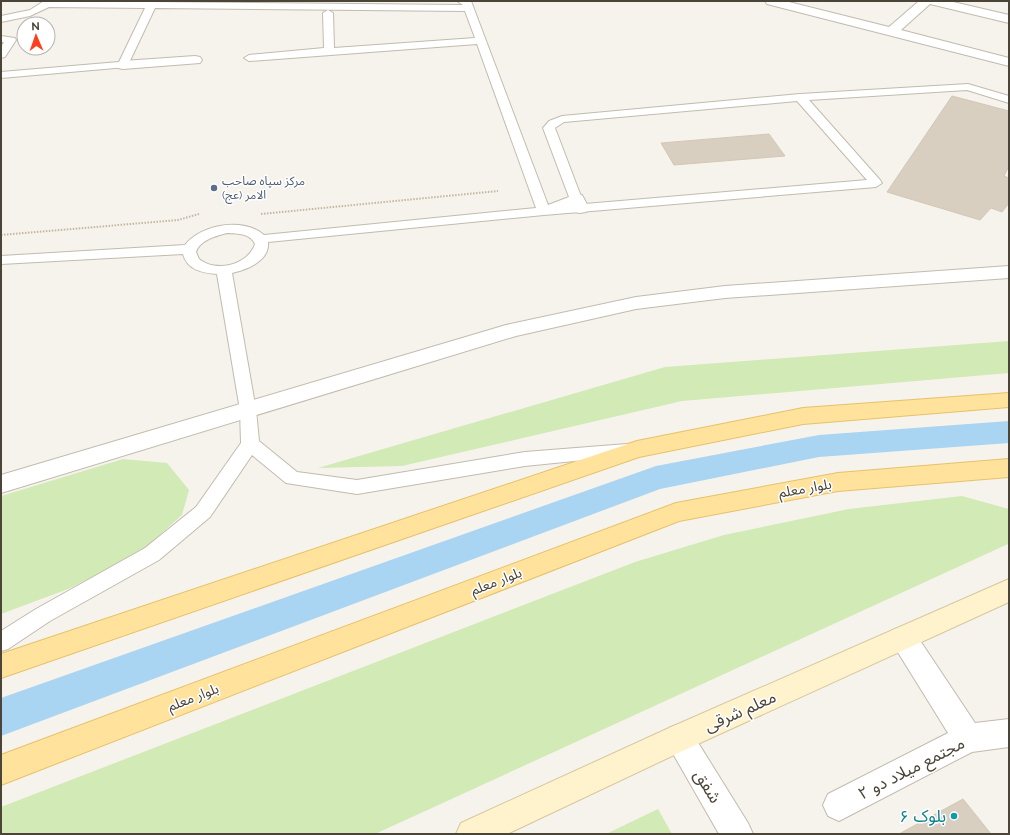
<svg xmlns="http://www.w3.org/2000/svg" width="1010" height="835" font-family="Raleway,'Noto Sans Arabic',sans-serif">
  <rect width="100%" height="100%" fill="#f6f3ec"/>
  <g fill="#d2eab5">
    <path d="M1009 341V373L682 401 402 466 318 468 665 367Z"/>
    <path d="M123 459 167 463 189 490 182 515 137 555 68 589 1 614V496Z"/>
    <path d="M962 496 1009 509 1008 544 375 834H1V807L635 562 724 535 849 509Z"/>
    <path d="M658 809 672 834H606Z"/>
  </g>
  <g fill="none" stroke-linecap="round" stroke-linejoin="round">
    <path fill="#a9d4f2" fill-rule="evenodd" d="M1009 421V443L819 457 660 489 1 736V698L656 466 819 435Z"/>
  </g>
  <g fill="#d8cfc1" stroke="#d3c7b4">
    <path d="M952 96 1009 111V166L1004 176 1009 178V203L1002 212 991 208 980 220 887 192Z"/>
    <path d="M769 134 785 156 674 165 661 143Z"/>
    <path d="M963 799 991 834H899Z"/>
  </g>
  <g fill="none" stroke-linecap="round" stroke-linejoin="round">
    <g stroke="#c2bbae" stroke-width="2">
      <g id="lane">
        <path d="M44 1 463 5 457 1H471L548 205 569 197 543 128 549 121 562 116 800 94 968 84 1009 96V103L967 90 809 100 880 180 882 183 876 187 544 215 268 242C270 261 246 270 232 273L256 410 259 441 297 472 357 480 525 452 627 444 633 445 636 450 633 455 525 466 357 494 286 483 252 455 210 517 159 560 50 621 8 649 1 651V631L36 609 145 548 196 507 241 443 240 410 217 274C203 273 187 270 183 254L1 264V256L185 245C201 224 244 217 264 235L536 208 477 44 249 61 244 58 249 55 324 48 323 13 328 10 333 13 334 48 475 38 465 11 155 8 127 67 1 78V72L119 62 145 8 49 7 30 16 1 22V16L30 10ZM797 101 867 180 573 205 582 199 555 128 564 122ZM227 233C238 234 250 233 255 244 248 265 216 273 199 259L196 252C200 240 216 236 227 233Z"/>
        <path d="M1 36 15 38 16 40 5 57 1 58V47L4 42H1Z"/>
      </g>
    </g>
    <g stroke="#c2bbae" stroke-width="2">
      <g id="street">
        <path d="M765 1H785L889 27 919 1H949L1009 15V23L930 4 901 30 1009 58V66L767 4Z"/>
        <path d="M195 56 200 57 202 60 200 63 123 69 118 68 116 65 118 62 123 61Z"/>
        <path d="M576 194 582 195 589 208 586 212 580 213 574 212 568 199 570 195Z"/>
        <path d="M1009 266V278L725 298 636 309 516 336 1 493V475L506 325 636 297 725 286Z"/>
        <path d="M903 626 913 630 975 723 1009 719V747L972 752 839 821 828 816 823 805 828 794 948 733 889 638 893 630Z"/>
        <path d="M679 724 689 728 748 823 753 834H719L664 738 669 728Z"/>
      </g>
    </g>
    <g stroke="#d6c79b" stroke-width="2">
      <path id="secondary" d="M1009 579V602L689 748 507 834H456L461 823 669 728Z"/>
    </g>
    <g stroke="#e6c16a" stroke-width="2">
      <g id="primary">
        <path d="M1009 393V407L803 424 639 457 1 678V654L637 441 803 408Z"/>
        <path d="M1009 459V477L838 491 679 521 1 785V755L676 503 838 473Z"/>
      </g>
    </g>
    <g stroke="#c4b79f" stroke-width="2" stroke-dasharray="1.5 1.5" stroke-linecap="butt">
      <path d="M261 214 498 191"/>
      <path d="M1 235 178 220 199 214"/>
    </g>
    <use href="#lane" fill="#fff" fill-rule="evenodd"/>
    <use href="#street" fill="#fff" fill-rule="evenodd"/>
    <use href="#secondary" fill="#fff3cd" fill-rule="evenodd"/>
    <use href="#primary" fill="#ffe39c" fill-rule="evenodd"/>
  </g>
  <circle fill="#5c6f8a" stroke="#fff" stroke-width="1.5" cx="214" cy="188" r="4"/>
  <circle fill="#0f9aa8" stroke="#fff" stroke-width="1.5" cx="954" cy="816" r="4"/>
  <g text-anchor="middle" dominant-baseline="central" stroke-width="3" stroke-linejoin="round" paint-order="stroke">
    <g font-size="12" fill="#4e5e75" stroke="#fff" text-anchor="start">
      <text x="222" y="181">مرکز سپاه صاحب<tspan x="222" dy="14">الامر (عج)</tspan></text>
    </g>
    <g font-size="14" fill="#4b4439" stroke="#fff">
      <text transform="translate(805 488) rotate(-10)">بلوار معلم</text>
      <text transform="translate(496 581) rotate(-21)">بلوار معلم</text>
      <text transform="translate(193 697) rotate(-21)">بلوار معلم</text>
    </g>
    <g font-size="17" fill="#4b4439" stroke="#fff">
      <text transform="translate(740 711) rotate(-24)">معلم شرقی</text>
      <text transform="translate(911 768) rotate(-27)">مجتمع میلاد دو ۲</text>
      <text transform="translate(708 786) rotate(59)">شفق</text>
    </g>
    <g font-size="17" fill="#0d838f" stroke="#fff" text-anchor="end">
      <text x="946" y="816">بلوک ۶</text>
    </g>
  </g>
  <rect width="1010" height="835" fill="none" stroke="#4b4439" stroke-width="4"/>
  <g transform="translate(36 36) rotate(358)"><circle r="19" fill="#ffffff" stroke="#b7b4b0"/>
  <path d="M0-3L7 15L0 10L-7 15Z" fill="#fc3f1d"/>
  <text y="-6" font-size="11" font-weight="bold" text-anchor="middle" fill="#4b4439">N</text>
  </g>
</svg>
